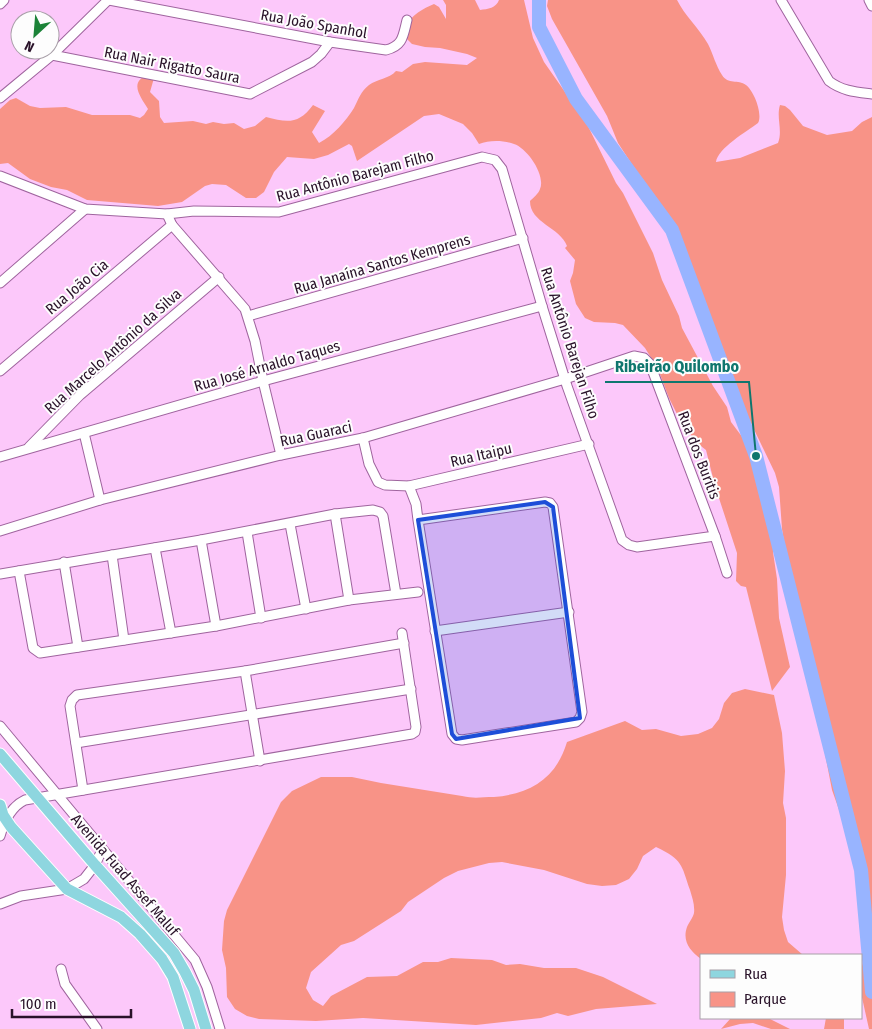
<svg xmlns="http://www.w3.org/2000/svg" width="872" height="1029" font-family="'Fira Sans Condensed',sans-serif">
  <rect width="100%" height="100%" fill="#fcc8fa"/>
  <g fill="#f89387">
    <path d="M443 0H475L480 10C488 9 496 8 499 0H524L533 38 544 62 586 122 616 183 623 193 653 253 662 280 679 316 682 328 713 386 727 407 731 422 752 450 764 481 774 539 773 552 777 579 779 618 790 667 772 691 746 587 741 586 736 581 737 553 715 486 706 450 697 443 680 420 669 398 658 369 645 348 623 325 615 323 594 322 585 318 576 304 570 281 573 273 575 260 565 248 567 246C560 227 530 223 530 201 533 198 539 193 540 189 546 175 527 148 514 144 503 140 489 140 479 144L472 133 463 124 439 114 424 116 357 161 352 146 349 144 328 155 314 159 287 157 274 172 264 192 256 198H246L226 185 212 184 205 186 182 202 158 206 87 200 67 190 51 187 30 179 8 163 0 164V109L10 100 16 98 30 106 40 108 66 107 92 115H130L140 118 144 115 148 109C141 97 128 82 148 75L154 78 150 92 159 101 160 117 164 123 193 121 206 124 213 122 224 124 234 123 244 129 255 126 266 117C288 123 299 124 313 105L325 111 312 132 319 143C334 135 345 122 354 108 358 100 361 91 369 85 377 79 389 79 396 71L402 72 413 64 425 62 467 65 477 58 467 54 440 48 425 47 412 44 403 35C406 19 419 10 434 4L439 7 446 19V5Z"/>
    <path d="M548 0H677C685 16 699 28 708 44 713 54 716 66 722 75 728 85 738 79 746 85 754 91 763 114 758 123 746 132 718 148 716 162L740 158 778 143C783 130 776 118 780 105L785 106 790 110 803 126 827 135 852 131 862 122 872 117V1029H869L861 993 862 966 868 946 867 918 858 877 854 852 832 790 820 728 808 678 802 656 800 636 794 608 782 529 779 487 775 473 749 419 740 409 737 397 727 372 693 296 686 271 663 212 618 143 607 116 552 19 547 6Z"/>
    <path d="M745 689 774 695 782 733 785 771 783 803 786 818V875L782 917 784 930 788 942 803 955H701V959C690 951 682 941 687 927 689 922 693 918 694 913 695 905 692 897 690 890 681 864 683 860 656 847L643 856 637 869 629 879 616 885 602 886 587 884 544 870 502 862 489 863 458 871 444 878 408 902 401 911 354 941 341 945 311 972 306 988 313 1000 323 1006 331 996 367 977 397 976 423 962H438L451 958 492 960 506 965 520 964 544 968H576L603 977 657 1004 596 1009 568 1016 557 1013 541 1018 476 1025 363 1018 316 1021 259 1019 247 1016 235 1009 227 997 226 968 222 950 224 921 227 910 281 802 292 791 321 777H352L381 783 462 796C475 799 481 797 494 797 530 794 556 779 567 742L625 721 642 730 656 729 681 736 698 734 712 728 719 719 724 703 732 693Z"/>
    <path d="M731 1018H768L790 1029H771L753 1023 740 1024 721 1029Z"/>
    <path d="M826 1018H844V1029H824Z"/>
  </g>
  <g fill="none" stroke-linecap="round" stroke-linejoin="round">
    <path stroke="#98b4ff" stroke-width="14" d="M539 0V27L576 99 672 230 756 456 861 870 872 992"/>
    <g stroke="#9f649e" stroke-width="11">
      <g id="minor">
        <path d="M109 0 330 42 386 50C403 46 403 36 407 20"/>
        <path d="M781 0 829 81C842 91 856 92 872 94"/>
        <path d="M869 0 872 6"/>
        <path d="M0 4 4 0"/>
        <path d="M52 55 250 94 312 62 321 54 330 42"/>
        <path d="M0 98 52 55 108 0"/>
        <path d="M0 176 85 209 167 214 194 211 279 212 482 157 495 160 502 169 542 306 567 386 622 540 629 545 637 547 715 536"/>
        <path d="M167 214 172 225 245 309 255 341 263 381 281 455"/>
        <path d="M0 283 85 209"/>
        <path d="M248 316 523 238"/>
        <path d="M0 371 172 225"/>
        <path d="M84 433 100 500"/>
        <path d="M363 438 369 464 378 482 385 485 409 486 589 444"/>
        <path d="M29 447 80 395 219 277"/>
        <path d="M0 457 263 381 542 306"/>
        <path d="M409 486 416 504 418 520 452 734 456 739 462 740 576 722 580 718 582 712 553 507 550 503 545 502 418 520"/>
        <path d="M335 514 349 600"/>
        <path d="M290 524 306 609"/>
        <path d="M0 531 100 500 281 455 363 438 565 379 634 356 644 358 650 364 715 536 727 573"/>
        <path d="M247 532 261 618"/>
        <path d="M201 540 216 626"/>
        <path d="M155 548 171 633"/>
        <path d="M112 555 124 640"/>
        <path d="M64 562 78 647"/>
        <path d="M19 571 33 648 40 653 216 626 349 600 418 592"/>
        <path d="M0 574 201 540 335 514 373 510 380 512 383 516 396 594"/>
        <path d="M435 631 569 612"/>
        <path d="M245 671 260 761"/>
        <path d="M0 726 195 960 207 987 220 1029"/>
        <path d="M76 743 411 689"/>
        <path d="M83 790 70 706 72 700 77 695 245 671 404 643"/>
        <path d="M0 836C4 822 12 806 25 800L412 734 415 732 416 727 402 633"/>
        <path d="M0 904 21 896 67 889 84 879 95 865 102 850"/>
        <path d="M61 969 65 984 97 1029"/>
      </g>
    </g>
    <g stroke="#fff" stroke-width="13">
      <g id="major">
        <path d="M0 754 95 865 174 953 185 972 194 990 206 1029"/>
        <path d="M0 805 3 815 11 827 67 889 121 917 140 934 162 959 173 977 190 1029"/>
      </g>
    </g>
    <use href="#minor" stroke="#fff" stroke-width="9"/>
    <use href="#major" stroke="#8ed6df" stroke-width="11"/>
  </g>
  <path fill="#1d4ed8" fill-opacity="0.2" stroke="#1d4ed8" stroke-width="4" stroke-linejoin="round" d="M545 502 553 507 580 718 456 739 452 734 418 520Z"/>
  <g text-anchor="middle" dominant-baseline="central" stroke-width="4" stroke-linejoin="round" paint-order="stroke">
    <g font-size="15" fill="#291229" stroke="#fdfdfd">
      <text transform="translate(314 24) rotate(10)">Rua João Spanhol</text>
      <text transform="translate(172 65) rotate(11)">Rua Nair Rigatto Saura</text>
      <text transform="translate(355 176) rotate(-15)">Rua Antônio Barejam Filho</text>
      <text transform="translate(382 264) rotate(-16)">Rua Janaína Santos Kemprens</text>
      <text transform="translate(77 287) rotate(-40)">Rua João Cia</text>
      <text transform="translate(570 343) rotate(72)">Rua Antônio Barejan Filho</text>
      <text transform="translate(113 351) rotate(-42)">Rua Marcelo Antônio da Silva</text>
      <text transform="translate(267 366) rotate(-16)">Rua José Arnaldo Taques</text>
      <text transform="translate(316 434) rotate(-12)">Rua Guaraci</text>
      <text transform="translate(481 455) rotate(-13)">Rua Itaipu</text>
      <text transform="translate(699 455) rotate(69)">Rua dos Buritis</text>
      <text transform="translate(125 875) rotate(49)">Avenida Fuad Assef Maluf</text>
    </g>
  </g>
  <path fill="none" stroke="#0f766e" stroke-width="2" d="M756 456L749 382H605"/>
  <circle fill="#0f766e" stroke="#fdfdfd" stroke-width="2" cx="756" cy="456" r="5"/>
  <g font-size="16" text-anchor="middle" font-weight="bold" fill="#0f766e" stroke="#fdfdfd" stroke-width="4" stroke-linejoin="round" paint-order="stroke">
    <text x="677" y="372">Ribeirão Quilombo</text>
  </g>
  <rect x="700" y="954" width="162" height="65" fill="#fdfdfd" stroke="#a89fa8"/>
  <rect x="710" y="970" width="25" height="8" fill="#8ed6df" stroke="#a89fa8"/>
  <text x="744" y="979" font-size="15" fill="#291229">Rua</text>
  <rect x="710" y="992" width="25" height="15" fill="#f89387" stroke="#a89fa8"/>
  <text x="744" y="1004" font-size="15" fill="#291229">Parque</text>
  <g transform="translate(35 35) rotate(206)"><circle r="24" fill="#fdfdfd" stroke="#a89fa8"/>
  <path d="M0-4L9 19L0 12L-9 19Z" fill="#1c8338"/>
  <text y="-8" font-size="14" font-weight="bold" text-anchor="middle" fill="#291229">N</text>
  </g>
  <path d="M12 1009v8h119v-8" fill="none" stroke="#291229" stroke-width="2.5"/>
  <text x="20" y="1009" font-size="15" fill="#291229" stroke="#fdfdfd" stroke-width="4" paint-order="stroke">100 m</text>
</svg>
